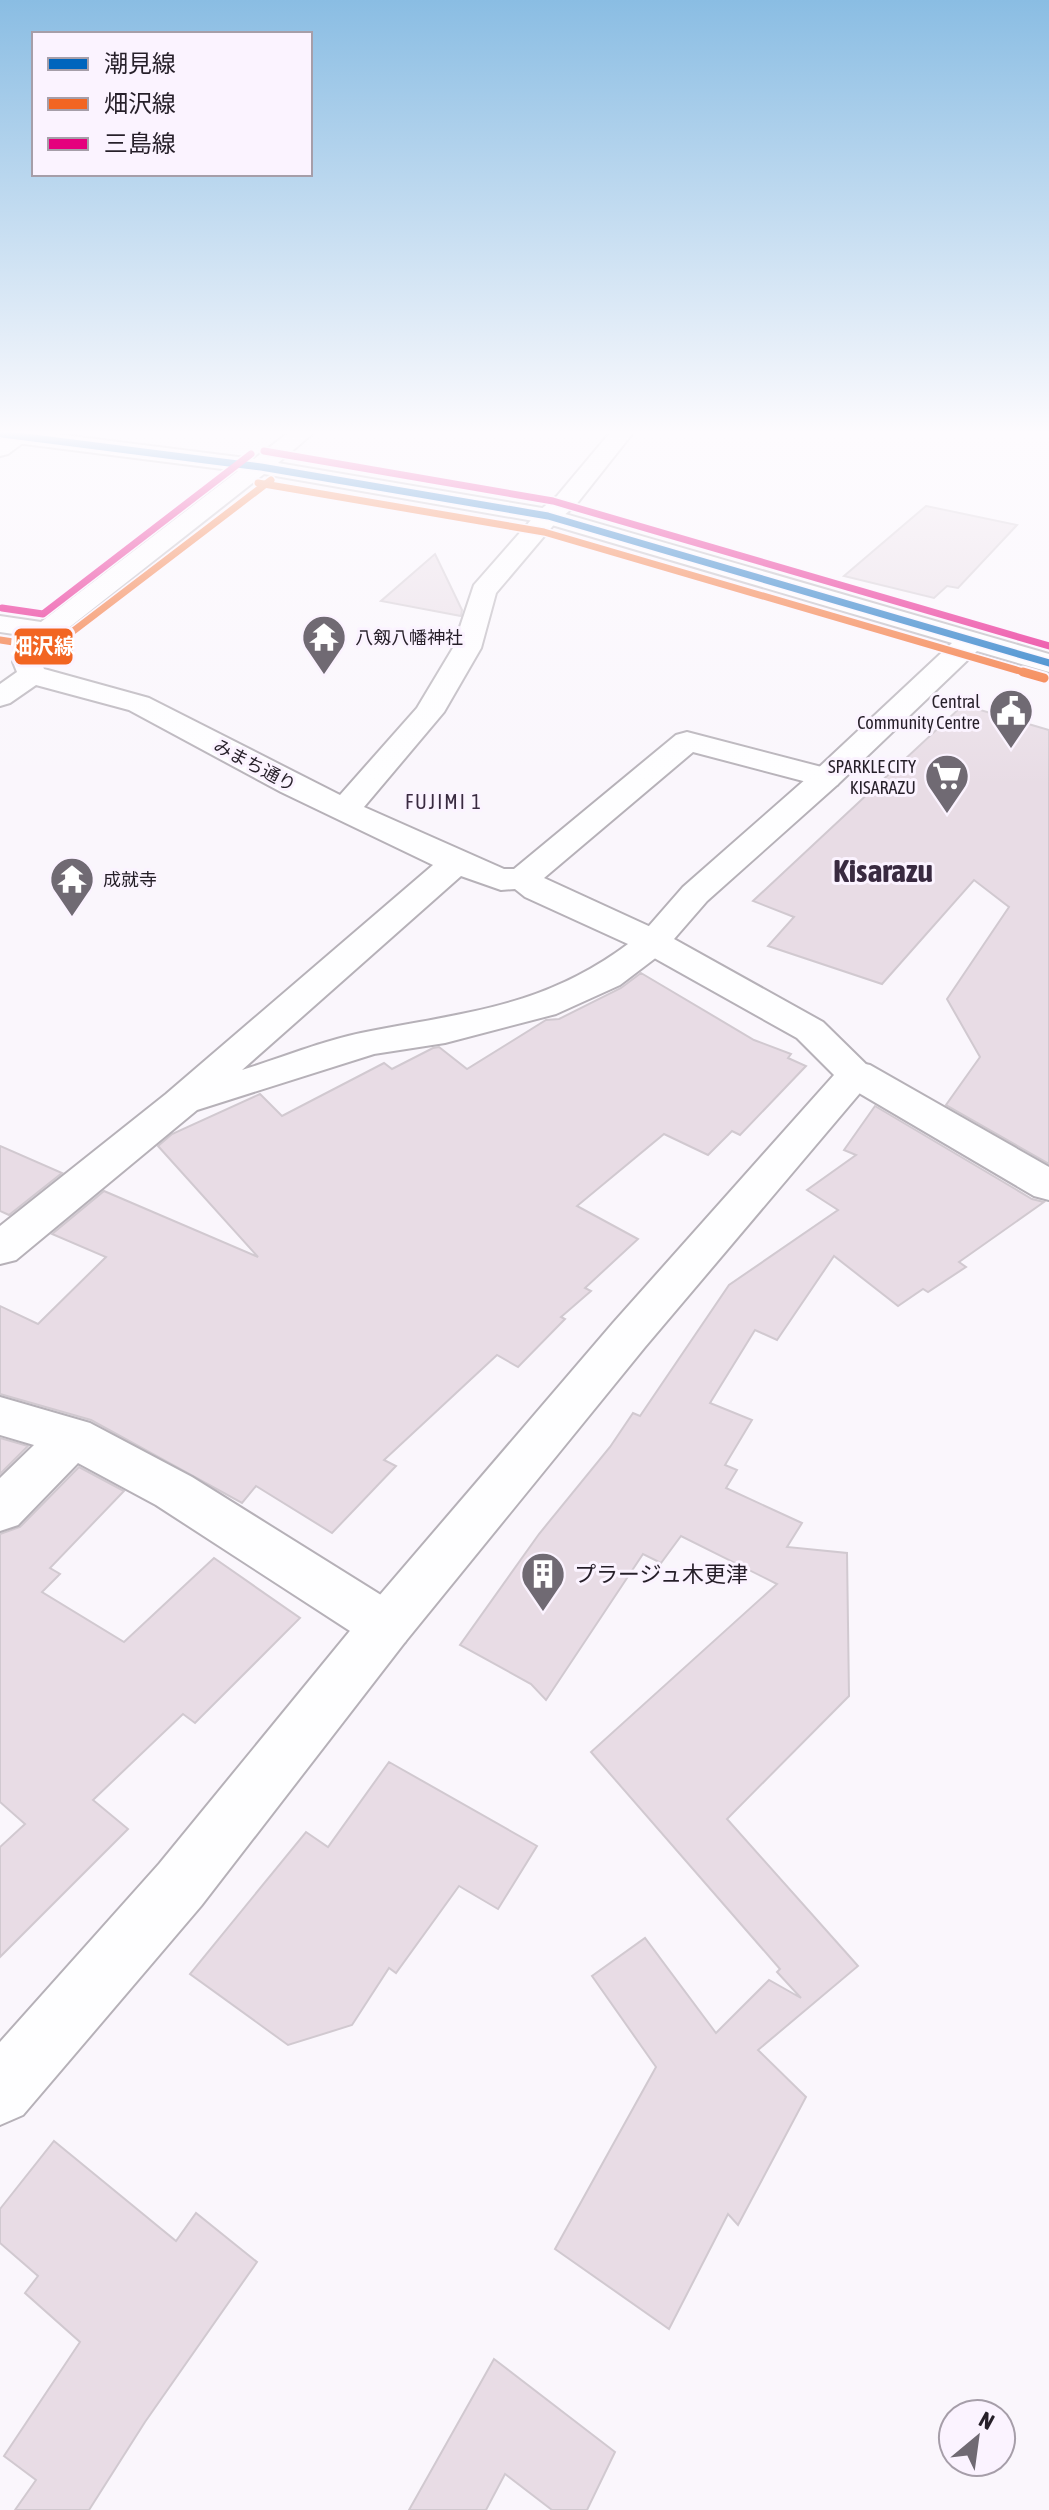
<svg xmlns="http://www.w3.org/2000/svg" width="1049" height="2510" font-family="'Asap Condensed','Noto Sans JP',sans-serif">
  <rect width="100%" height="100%" fill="#faf6fc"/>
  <g fill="#e8dce5" stroke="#d1c9d0" stroke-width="2">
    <path d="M926 506 1017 525 958 588 947 586 934 598 844 576Z"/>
    <path d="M435 554 462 610 461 616 381 601Z"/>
    <path d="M963 705 1049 730V1164L946 1105 980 1057 947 999 1009 907 974 880 882 984 768 946 794 917 753 901Z"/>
    <path d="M641 973 754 1040 791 1054 788 1058 806 1066 740 1135 732 1131 708 1155 664 1134 577 1206 638 1239 585 1288 591 1291 561 1317 565 1319 518 1367 497 1355 384 1460 396 1466 332 1533 256 1486 242 1503 91 1420 0 1394V1306L38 1324 106 1257 52 1234 104 1191 258 1257 158 1146 172 1134 260 1094 282 1116 384 1063 392 1069 433 1048 439 1047 467 1069 546 1020 559 1019 621 988Z"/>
    <path d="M875 1106 1032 1199 1044 1202 959 1262 966 1267 928 1292 923 1289 898 1306 834 1256 777 1340 755 1330 710 1403 752 1420 725 1465 737 1470 726 1488 802 1523 787 1547 847 1553 849 1696 727 1819 858 1966 758 2050 806 2097 738 2225 728 2214 669 2329 555 2249 656 2067 592 1976 645 1938 716 2033 769 1980 801 1998 777 1972 780 1969 591 1752 777 1584 681 1536 661 1563 643 1554 546 1700 531 1684 460 1645 539 1534 610 1447 633 1413 640 1416 729 1285 838 1210 807 1190 856 1155 844 1150Z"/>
    <path d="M0 1146 62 1173 9 1215 0 1211Z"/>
    <path d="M0 1438 28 1446 0 1474Z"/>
    <path d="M79 1467 124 1491 50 1568 60 1574 42 1592 124 1642 214 1558 300 1618 195 1723 183 1714 93 1800 128 1829 0 1957V1847L25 1824 0 1802V1534L20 1527Z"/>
    <path d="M389 1762 537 1846 498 1909 459 1886 396 1973 389 1968 352 2025 288 2045 190 1974 306 1832 328 1847Z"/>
    <path d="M54 2141 176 2241 196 2213 257 2262 145 2422 89 2510H15L36 2480 4 2456 80 2342 25 2293 38 2276 0 2243V2209Z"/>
    <path d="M494 2359 615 2452 587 2510H552L505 2474 486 2510H409Z"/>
  </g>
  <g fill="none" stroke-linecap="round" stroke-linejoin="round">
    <g stroke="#b6b1b8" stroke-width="4">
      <g id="minor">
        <path d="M9 434H29L31 437 8 454 0 456V439Z"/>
        <path d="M609 434H632L575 506 557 521 496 593 481 648 444 712 364 807 504 869H514L676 735 687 732 837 771 842 778 837 785 826 787 693 752 544 878 666 934 671 942 666 950 620 985 556 1014 445 1043 374 1054 197 1110 16 1260 0 1264V1226L166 1094 433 865 281 792 129 710 36 685 10 703 0 706V684L17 672 13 662 37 625 47 623 57 625 61 631 41 662 44 669 149 698 340 795 417 708 453 648 474 585 539 511 557 496ZM461 876 501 890 515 889 525 897 628 944C545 1006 469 1012 371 1031 327 1039 284 1057 242 1070Z"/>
        <path d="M856 1062 870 1065 1049 1167V1200L1034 1196 842 1083 836 1074 842 1065Z"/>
        <path d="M0 1397 90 1423 192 1477 405 1610 413 1626 405 1642 386 1649 367 1642 156 1505 78 1463 18 1525 0 1531V1478L34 1445 0 1435Z"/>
      </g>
    </g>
    <g stroke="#b6b1b8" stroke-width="4">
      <path id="tertiary" d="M0 434H55L254 459 287 434H312L278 463 548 509 1049 654V672L977 651 837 785 707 901 674 939 823 1022 876 1074 645 1347 405 1642 201 1906 23 2115 0 2125V2042L159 1864 367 1610 613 1323 834 1075 797 1038 640 950 635 942 683 887 815 771 952 643 545 523 264 474 57 637 47 639 0 632V616L41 622 238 471 0 441Z"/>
    </g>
    <use href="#minor" fill="#fefeff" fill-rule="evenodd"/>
    <use href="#tertiary" fill="#fefeff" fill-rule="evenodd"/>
    <g stroke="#fbf3ff" stroke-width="10">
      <path id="bus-1" d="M2 434 261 467 548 516 1049 663"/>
    </g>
    <g stroke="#fbf3ff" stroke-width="10">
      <g id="bus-2-far1">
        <path d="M258 483 544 532 1030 674"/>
        <path d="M0 640 46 647 55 645 271 480"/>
      </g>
    </g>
    <g stroke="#fbf3ff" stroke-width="13">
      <path id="bus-2" d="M1023 672 1044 678"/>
    </g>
    <g stroke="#fbf3ff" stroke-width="10">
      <g id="bus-3">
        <path d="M264 451 553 501 1049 646"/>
        <path d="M2 608 43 614 251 454"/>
      </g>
    </g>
    <use href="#bus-1" stroke="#0065bd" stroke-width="7"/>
    <use href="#bus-2-far1" stroke="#f26522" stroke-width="7"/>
    <use href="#bus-2" stroke="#f26522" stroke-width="9"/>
    <use href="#bus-3" stroke="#e5007d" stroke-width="7"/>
  </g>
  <linearGradient id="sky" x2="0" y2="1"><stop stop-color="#8abde3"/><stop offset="0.55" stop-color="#fdfbfe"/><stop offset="1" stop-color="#fdfbfe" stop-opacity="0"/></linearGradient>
  <rect width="1049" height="786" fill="url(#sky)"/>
  <defs>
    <g id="temple-pin" transform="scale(2.3)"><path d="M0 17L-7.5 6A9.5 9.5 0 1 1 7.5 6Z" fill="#706a73" stroke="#fbf3ff"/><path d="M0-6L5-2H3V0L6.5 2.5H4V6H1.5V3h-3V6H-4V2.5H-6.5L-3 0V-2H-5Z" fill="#fff"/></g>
    <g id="civic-pin" transform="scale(2.3)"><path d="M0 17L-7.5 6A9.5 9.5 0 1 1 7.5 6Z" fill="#706a73" stroke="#fbf3ff"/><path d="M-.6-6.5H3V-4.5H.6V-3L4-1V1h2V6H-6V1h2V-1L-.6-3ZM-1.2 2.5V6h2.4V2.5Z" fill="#fff"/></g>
    <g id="supermarket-pin" transform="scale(2.3)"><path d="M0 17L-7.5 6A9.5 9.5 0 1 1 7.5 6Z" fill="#706a73" stroke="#fbf3ff"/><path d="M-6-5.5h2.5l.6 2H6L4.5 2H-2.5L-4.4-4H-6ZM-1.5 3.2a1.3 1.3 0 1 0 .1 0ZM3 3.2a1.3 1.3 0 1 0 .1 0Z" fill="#fff"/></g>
    <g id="building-pin" transform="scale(2.3)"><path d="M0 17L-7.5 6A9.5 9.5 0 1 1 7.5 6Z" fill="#706a73" stroke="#fbf3ff"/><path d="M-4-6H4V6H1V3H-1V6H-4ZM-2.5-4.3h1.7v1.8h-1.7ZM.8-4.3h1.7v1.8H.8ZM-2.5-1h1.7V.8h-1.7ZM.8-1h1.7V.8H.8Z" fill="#fff"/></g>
  </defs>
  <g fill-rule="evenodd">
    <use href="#temple-pin" x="324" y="637"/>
    <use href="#civic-pin" x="1011" y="711"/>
    <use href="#supermarket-pin" x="947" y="776"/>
    <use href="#temple-pin" x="72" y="879"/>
    <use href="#building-pin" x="543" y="1574"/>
  </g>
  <g text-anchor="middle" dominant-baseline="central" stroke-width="6" stroke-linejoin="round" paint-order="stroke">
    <g font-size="18" fill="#261f29" stroke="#fbf3ff" text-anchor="start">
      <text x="355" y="637">八剱八幡神社</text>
      <text x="980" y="701" text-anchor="end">Central<tspan x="980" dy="21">Community Centre</tspan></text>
      <text x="916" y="766" text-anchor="end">SPARKLE CITY<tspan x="916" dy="21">KISARAZU</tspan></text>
      <text x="103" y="879">成就寺</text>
    </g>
    <g font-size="18" fill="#261f29" stroke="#fbf3ff">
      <text transform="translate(255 765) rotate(28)">みまち通り</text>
    </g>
    <g font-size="20" letter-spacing="2" fill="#392a40" stroke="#fbf3ff">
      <text x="444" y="801">FUJIMI 1</text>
    </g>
    <g font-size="22" fill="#261f29" stroke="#fbf3ff" text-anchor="start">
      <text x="574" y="1574">プラージュ木更津</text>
    </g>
    <g font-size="32" font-weight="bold" fill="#392a40" stroke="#fbf3ff">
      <text x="883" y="870">Kisarazu</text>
    </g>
  </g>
  <rect stroke="#fbf3ff" stroke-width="3" x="13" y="627" width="61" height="39" rx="8" fill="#f26522"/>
  <g font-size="22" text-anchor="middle" font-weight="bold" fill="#fff">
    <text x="43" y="654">畑沢線</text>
  </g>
  <rect x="32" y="32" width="280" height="144" fill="#fbf3ff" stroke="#a69ea9" stroke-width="2"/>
  <rect x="48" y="58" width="40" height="12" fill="#0065bd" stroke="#a69ea9" stroke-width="2"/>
  <text x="104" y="72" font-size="24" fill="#261f29">潮見線</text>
  <rect x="48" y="98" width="40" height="12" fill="#f26522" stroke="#a69ea9" stroke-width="2"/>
  <text x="104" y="112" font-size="24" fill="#261f29">畑沢線</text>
  <rect x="48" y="138" width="40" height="12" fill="#e5007d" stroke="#a69ea9" stroke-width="2"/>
  <text x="104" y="152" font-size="24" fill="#261f29">三島線</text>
  <g transform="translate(977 2438) rotate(29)"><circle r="38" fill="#fbf3ff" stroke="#a69ea9" stroke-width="2"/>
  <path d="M0-6L14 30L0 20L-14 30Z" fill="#706a73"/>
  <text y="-12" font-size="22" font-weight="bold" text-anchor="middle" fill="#261f29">N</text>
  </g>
</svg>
